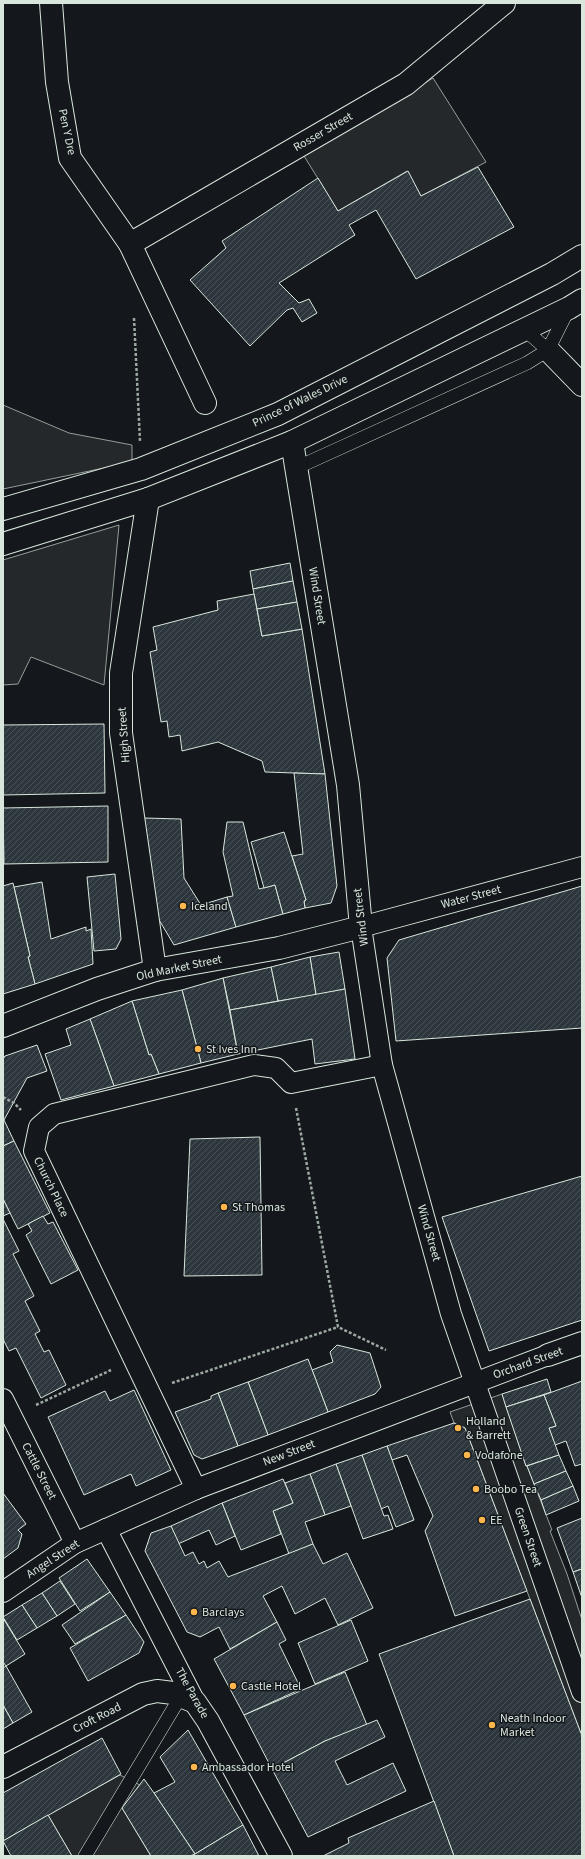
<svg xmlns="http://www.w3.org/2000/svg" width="585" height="1859" font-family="'Source Sans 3',sans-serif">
  <defs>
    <pattern id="building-hatch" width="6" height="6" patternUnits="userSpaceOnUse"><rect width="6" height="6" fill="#2c363c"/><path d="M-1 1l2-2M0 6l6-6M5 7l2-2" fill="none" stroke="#4a5358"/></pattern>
  </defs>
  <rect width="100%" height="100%" fill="#14181c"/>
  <g fill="#24282b" stroke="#939e99">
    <path d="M433 78 486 162 421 196 407 171 338 211 304 156Z"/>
    <path d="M3 405 69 433 132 445V460L128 463 3 489Z"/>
    <path d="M119 525 104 685 31 657 18 684 3 685V560Z"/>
    <path d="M502 1394 526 1466H527L552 1530 550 1531 567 1574 582 1620V1736L465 1428 454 1423 450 1412Z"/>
    <path d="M120 1775 140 1785 122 1808 151 1856H72L48 1815Z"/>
  </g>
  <g fill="url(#building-hatch)" stroke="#d8e6dc">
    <path d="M478 167 514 227 416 279 376 210 349 225 355 235 279 283 299 303 309 299 317 313 302 322 293 308 287 310 250 346 190 280 226 248 222 241 318 178 338 211 408 171 421 196Z"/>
    <path d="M290 563 293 581 253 589 250 571Z"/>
    <path d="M293 581 297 602 257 609 253 589Z"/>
    <path d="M254 594 262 636 302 629 325 774 265 772 262 761 218 742 182 751 180 735 169 737 167 721 161 722 150 652 157 650 153 627 218 610 217 601Z"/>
    <path d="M297 602 302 629 262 636 257 609Z"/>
    <path d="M104 724 105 793 3 795V725Z"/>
    <path d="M294 773 325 774 337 886 331 903 305 908 304 901 306 900 292 856 303 854Z"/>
    <path d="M108 806V862L4 864 3 808Z"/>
    <path d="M144 818 181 819 184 878 201 905 227 897 236 927 174 945 149 903Z"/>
    <path d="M227 822H243L259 889 275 885 283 914 236 927 227 897 233 896 223 852Z"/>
    <path d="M284 832 306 900 304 901 305 908 283 914 275 885 264 888 251 842Z"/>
    <path d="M115 874 121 939 116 949 94 951 87 877Z"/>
    <path d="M42 882 51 939 86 927V931L91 929 93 964 35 984 28 957 30 956 14 887Z"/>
    <path d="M13 883 30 956 28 957 35 984 3 994V886Z"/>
    <path d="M582 886V1028L396 1041 387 958 399 940Z"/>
    <path d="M339 952 345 989 316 995 310 957Z"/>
    <path d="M310 957 316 995 278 1001 271 967Z"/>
    <path d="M271 967 278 1001 230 1010 223 978Z"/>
    <path d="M223 978 238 1054 201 1063 182 990Z"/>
    <path d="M345 989 355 1059 315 1064 312 1039 238 1054 230 1010Z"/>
    <path d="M182 990 201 1063 159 1074 151 1054 149 1055 132 1001Z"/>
    <path d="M132 1001 149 1055 151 1054 159 1074 114 1086 90 1019Z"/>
    <path d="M90 1019 114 1086 61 1100 45 1054 71 1045 66 1029Z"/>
    <path d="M37 1045 47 1071 27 1078 4 1120 14 1141 3 1146V1059L5 1056Z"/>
    <path d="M260 1137 262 1275 184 1276 190 1139Z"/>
    <path d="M14 1141 50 1213 18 1229 3 1199V1146Z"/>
    <path d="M582 1176V1320L489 1351 442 1217Z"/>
    <path d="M3 1199 10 1213 3 1216Z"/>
    <path d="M43 1216 48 1224 53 1222 78 1270 51 1284 26 1235 32 1231 28 1224Z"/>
    <path d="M3 1219 19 1251 13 1254 34 1296 25 1301 40 1331 35 1334 44 1352 49 1350 66 1385 41 1398 16 1348 9 1351 3 1339Z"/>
    <path d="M337 1345 370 1353 381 1387 375 1394 328 1412 312 1370 333 1362 330 1352Z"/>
    <path d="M308 1359 328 1412 268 1435 248 1382Z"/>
    <path d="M547 1379 551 1392 506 1407 502 1394Z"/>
    <path d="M582 1381V1464L575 1466 566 1441 555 1445 549 1428 556 1426 544 1395Z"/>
    <path d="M248 1382 268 1435 238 1446 218 1393Z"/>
    <path d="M134 1390 171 1470 136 1486 131 1474 84 1495 48 1417 105 1391 110 1401Z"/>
    <path d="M218 1393 238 1446 202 1459 194 1455 175 1412 211 1399V1396Z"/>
    <path d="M544 1395 556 1426 549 1428 559 1455 526 1466 506 1407Z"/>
    <path d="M454 1423 465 1428 527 1591 455 1616 425 1531 433 1516 407 1455 392 1460 387 1446Z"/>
    <path d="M387 1446 414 1520 396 1527 388 1506 381 1509 362 1455Z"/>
    <path d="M362 1455 384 1516 388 1515 393 1529 363 1539 336 1464Z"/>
    <path d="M559 1455 566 1471 534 1484 527 1466Z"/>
    <path d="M336 1464 351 1506 325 1515 310 1474Z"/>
    <path d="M566 1471 573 1486 541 1500 534 1484Z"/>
    <path d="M310 1474 325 1515 305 1522 313 1544 289 1554 273 1511 293 1503 285 1483Z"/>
    <path d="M283 1479 293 1503 273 1511 281 1534 241 1550 222 1503Z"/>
    <path d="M573 1486 579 1501 546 1515 541 1500Z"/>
    <path d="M3 1493 26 1524 18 1530 22 1534 18 1548 3 1559Z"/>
    <path d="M222 1503 235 1536 216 1545 209 1530 178 1544 171 1526Z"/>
    <path d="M582 1518V1569L573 1572 557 1528Z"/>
    <path d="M171 1526 185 1556 193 1552 199 1564 204 1561 207 1568 219 1561 228 1577 313 1544 323 1564 347 1553 373 1608 338 1625 325 1598 295 1614 282 1586 263 1596 277 1622 230 1649 219 1627 200 1637 187 1632 145 1551 151 1533Z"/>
    <path d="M87 1559 110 1592 80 1611 59 1578Z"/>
    <path d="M582 1569V1598L573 1572Z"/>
    <path d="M60 1581 75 1604 57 1616 42 1593Z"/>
    <path d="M110 1592 126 1615 75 1644 62 1625Z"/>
    <path d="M42 1593 57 1616 37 1628 22 1605Z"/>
    <path d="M530 1599 582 1736V1856H454L379 1654Z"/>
    <path d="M22 1605 37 1628 17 1640 3 1617Z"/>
    <path d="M126 1615 144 1642 139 1653 88 1681 70 1648Z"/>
    <path d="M3 1618 25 1654 6 1666 3 1662Z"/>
    <path d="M351 1620 368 1661 315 1684 298 1643Z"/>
    <path d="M277 1622 286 1640 279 1644 301 1689 244 1715 214 1659Z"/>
    <path d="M6 1666 32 1712 13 1723 3 1705V1668Z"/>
    <path d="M345 1672 367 1725 325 1741 272 1769 244 1715Z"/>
    <path d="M3 1705 13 1723 3 1729Z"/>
    <path d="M377 1720 385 1737 335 1761 347 1785 393 1763 406 1791 308 1837 272 1769 325 1741Z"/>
    <path d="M188 1730 243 1825 195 1854 154 1793 175 1782 160 1757Z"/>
    <path d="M102 1738 121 1774 3 1841V1793Z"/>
    <path d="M144 1779 154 1793 195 1854 191 1856H151L122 1808Z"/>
    <path d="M434 1801 454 1856H323L349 1843 348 1838Z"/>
    <path d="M48 1815 72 1856H11L3 1841Z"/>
    <path d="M243 1825 259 1856H191L195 1854Z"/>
  </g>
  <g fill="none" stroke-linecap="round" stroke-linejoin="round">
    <g stroke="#d8e6dc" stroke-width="14">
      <g id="service">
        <path d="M524 329 548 350 569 308"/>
        <path d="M296 468 527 363 548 350"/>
        <path d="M85 1856 181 1696"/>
      </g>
    </g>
    <g stroke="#d8e6dc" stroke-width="22">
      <g id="pedestrian">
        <path d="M582 867 361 927 382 1065 451 1314 582 1692"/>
        <path d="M3 1399 75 1543"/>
        <path d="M196 1489 34 1151 39 1127 54 1114 254 1065 276 1068 291 1083 382 1065"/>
        <path d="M106 1529 195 1702"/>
        <path d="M3 1592 75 1543 196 1489 548 1355"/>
      </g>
    </g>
    <g stroke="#d8e6dc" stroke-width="24">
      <g id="minor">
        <path d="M51 3 57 82 70 158 130 244 205 403"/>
        <path d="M130 244 406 84 504 3"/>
        <path d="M548 350 582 385"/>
        <path d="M148 499 121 673V733L155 970"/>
        <path d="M3 1026 97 989 155 970 279 948 361 927 348 785 292 442"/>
        <path d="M548 1355 582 1343"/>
      </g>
    </g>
    <g stroke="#d8e6dc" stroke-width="24">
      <g id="secondary">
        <path d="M3 509 141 469 278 414 552 274 582 256"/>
        <path d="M3 544 148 499 292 442 569 308 582 300"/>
        <path d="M3 1767 143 1694 157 1691 173 1693 195 1702 208 1721 281 1856"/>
      </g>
    </g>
    <g stroke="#9da8a2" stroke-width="2.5" stroke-dasharray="3 2" stroke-linecap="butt">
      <path d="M134 318 140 441"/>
      <path d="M3 1097 14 1103 21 1110"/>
      <path d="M296 1108 338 1327 386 1350"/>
      <path d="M172 1383 338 1327"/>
      <path d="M36 1405 111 1370"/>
    </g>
    <use href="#service" stroke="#14181c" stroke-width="13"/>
    <use href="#pedestrian" stroke="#14181c" stroke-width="20"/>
    <use href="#minor" stroke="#14181c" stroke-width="22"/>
    <use href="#secondary" stroke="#14181c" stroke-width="22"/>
  </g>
  <g fill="#ffb74d" stroke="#14181c" stroke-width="1.5">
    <circle cx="183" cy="906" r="4"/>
    <circle cx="198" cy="1049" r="4"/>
    <circle cx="224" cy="1207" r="4"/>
    <circle cx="458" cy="1428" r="4"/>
    <circle cx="467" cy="1455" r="4"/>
    <circle cx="476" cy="1489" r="4"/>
    <circle cx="482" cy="1520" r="4"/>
    <circle cx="194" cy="1612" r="4"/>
    <circle cx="233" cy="1686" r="4"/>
    <circle cx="492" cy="1725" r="4"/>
    <circle cx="194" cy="1767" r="4"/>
  </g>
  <g text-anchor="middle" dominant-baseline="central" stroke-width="3" stroke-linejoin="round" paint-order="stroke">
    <g font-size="12" fill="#d8e6dc" stroke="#14181c">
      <text transform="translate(67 132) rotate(78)">Pen Y Dre</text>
      <text transform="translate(323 132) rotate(-30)">Rosser Street</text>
      <text transform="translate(300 401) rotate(-26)">Prince of Wales Drive</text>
      <text transform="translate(317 596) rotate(81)">Wind Street</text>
      <text transform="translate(124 735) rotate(-94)">High Street</text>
      <text transform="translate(471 897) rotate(-15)">Water Street</text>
      <text transform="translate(361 917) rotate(-97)">Wind Street</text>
      <text transform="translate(179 968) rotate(-12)">Old Market Street</text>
      <text transform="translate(51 1187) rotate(64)">Church Place</text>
      <text transform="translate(429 1233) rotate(74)">Wind Street</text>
      <text transform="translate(528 1363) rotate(-20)">Orchard Street</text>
      <text transform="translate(289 1453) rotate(-21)">New Street</text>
      <text transform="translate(39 1471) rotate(63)">Cattle Street</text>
      <text transform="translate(528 1537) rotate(71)">Green Street</text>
      <text transform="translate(53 1559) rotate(-33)">Angel Street</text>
      <text transform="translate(192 1693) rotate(61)">The Parade</text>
      <text transform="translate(97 1718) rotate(-27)">Croft Road</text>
    </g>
    <g font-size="12" fill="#d8e6dc" stroke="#14181c" text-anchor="start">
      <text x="191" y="906">Iceland</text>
      <text x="206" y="1049">St Ives Inn</text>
      <text x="232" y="1207">St Thomas</text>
      <text x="466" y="1421">Holland<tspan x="466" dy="14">&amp; Barrett</tspan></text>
      <text x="475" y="1455">Vodafone</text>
      <text x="484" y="1489">Boobo Tea</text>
      <text x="490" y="1520">EE</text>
      <text x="202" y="1612">Barclays</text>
      <text x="241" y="1686">Castle Hotel</text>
      <text x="500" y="1718">Neath Indoor<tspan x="500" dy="14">Market</tspan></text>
      <text x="202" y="1767">Ambassador Hotel</text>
    </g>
  </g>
  <rect width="585" height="1859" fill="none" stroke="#d8e6dc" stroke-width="8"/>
</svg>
